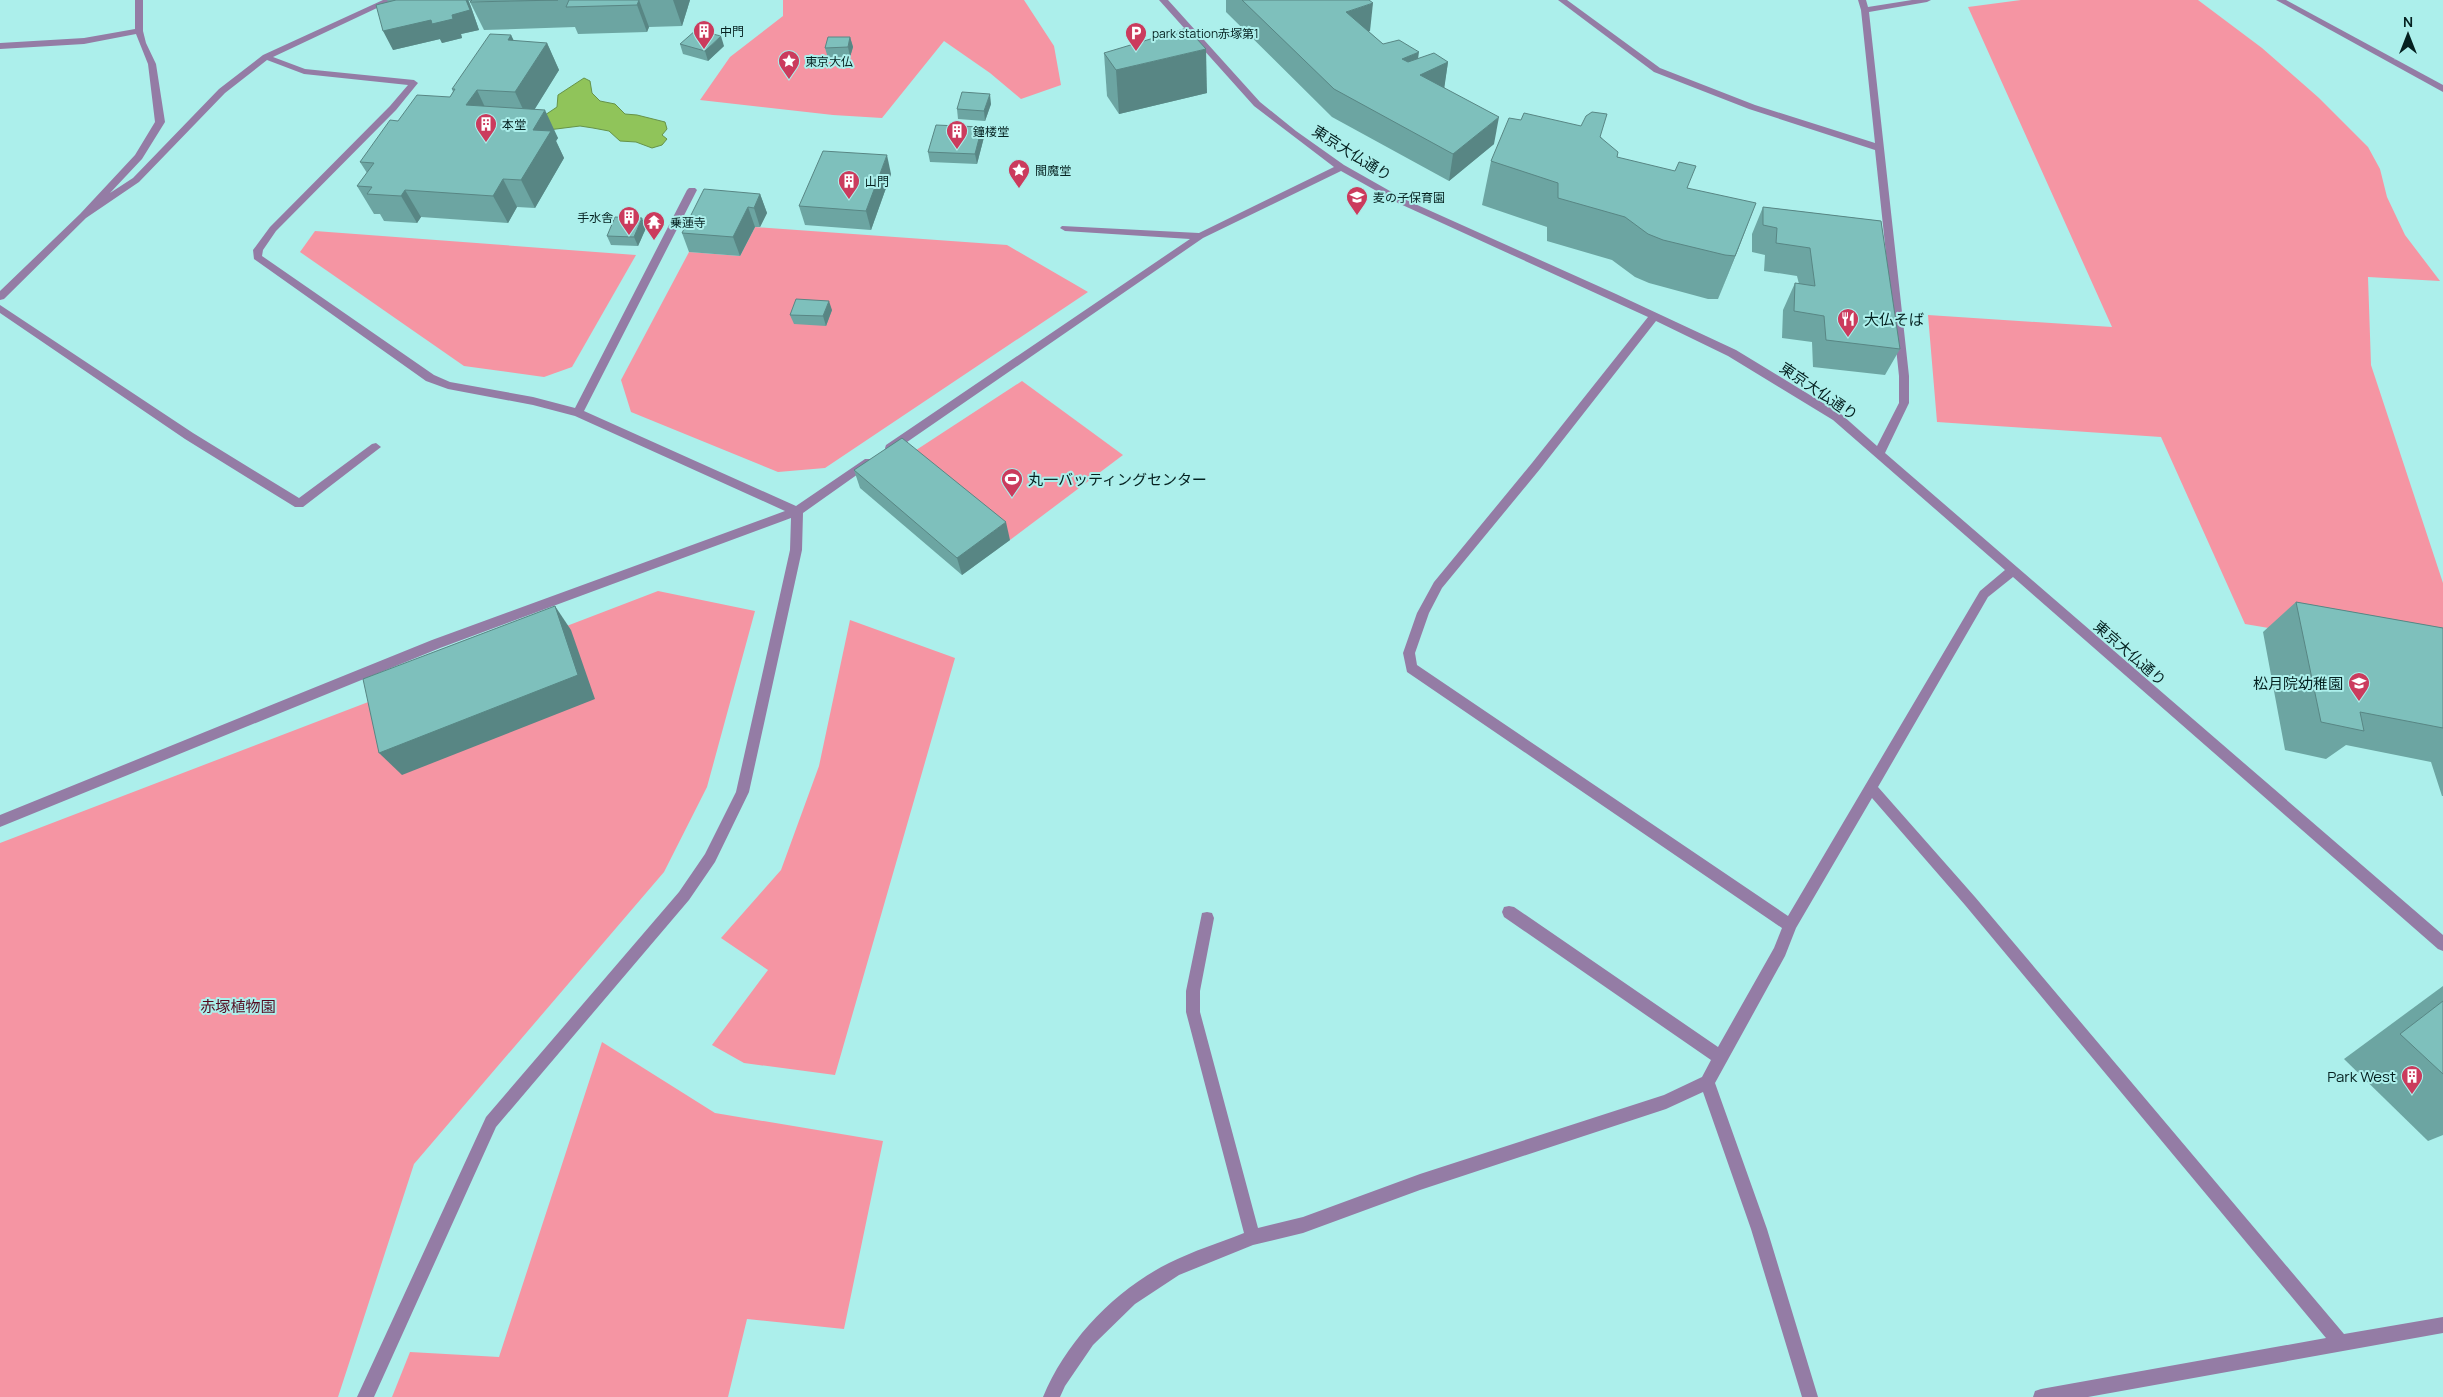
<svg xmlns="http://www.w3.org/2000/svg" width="2443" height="1397" font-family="Manrope,'Noto Sans JP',sans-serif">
  <rect width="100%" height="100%" fill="#acefeb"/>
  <g fill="#f595a3">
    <path d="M783 0H1024L1054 46 1061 85 1021 99 990 73 944 41 882 118 833 115 700 100 730 57 783 16Z"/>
    <path d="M2021 0H2198L2262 48 2319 98 2368 147 2380 169 2387 197 2405 235 2440 281 2368 277 2371 365 2443 583V657L2245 624 2161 437 1937 422 1928 315 2112 327 1968 7Z"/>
    <path d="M755 227 1007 245 1088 292 825 468 778 472 631 412 621 380 689 252 740 256Z"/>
    <path d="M315 231 636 255 572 367 544 377 464 366 300 252Z"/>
    <path d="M1022 381 1123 455 1010 540 907 456Z"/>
    <path d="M658 591 755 611 707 787 664 872 414 1164 338 1397H0V843Z"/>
    <path d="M850 620 955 658 835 1075 744 1063 712 1045 768 970 721 938 781 870 819 766Z"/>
    <path d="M602 1042 715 1113 883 1141 844 1329 747 1319 728 1397H392L410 1352 499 1357Z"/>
  </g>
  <path fill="#90c45a" stroke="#669349" d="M584 78 590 81 592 93 600 101 615 104 625 114 637 115 665 122 667 129 662 135 667 139 662 145 652 148 636 142 620 141 609 131 593 128 580 126 548 130 539 119 557 107 558 95Z"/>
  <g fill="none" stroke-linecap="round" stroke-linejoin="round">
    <g fill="#947ca5" fill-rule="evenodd">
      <path d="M135 0H143V31L146 43 156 64 165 122 142 159 110 193 133 178 219 89 263 55 383 0H394L273 57 305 69 414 80 418 83 396 110 276 231 263 250 262 256 434 375 450 382 533 397 575 408 687 190 689 188H695L697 190 584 411 796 506 865 459H873L875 462 803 513 802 550 749 792 715 862 689 900 496 1127 374 1397H357L486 1117 679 892 705 854 736 792 790 550 791 518 440 648 0 827V815L432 640 785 511 575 416 533 405 448 389 426 381 254 259 253 250 270 227 390 106 408 85 304 74 267 60 225 93 139 182 86 218 4 299 0 300V291L80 214 135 155 155 122 148 64 136 34 84 44 0 49V43L84 38 135 29Z"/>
      <path d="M1159 0H1168L1260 102 1296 131 1344 165 1404 199 1616 294 1736 350 1841 414 1877 446 1899 403V376L1875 150 1749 109 1654 72 1558 0H1567L1660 68 1755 105 1875 143 1861 10 1858 0H1866L1868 7 1912 0H1931L1927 2 1869 12 1909 376V403L1885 453 2443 935V951L2438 949 2013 577 1988 597 1878 787 1975 897 2344 1334 2443 1317V1333L2088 1397H2033L2035 1391 2041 1389 2326 1338 1965 905 1872 798 1796 928 1785 956 1715 1083 1767 1229 1818 1397H1802L1751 1229 1703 1092 1666 1109 1420 1190 1303 1233 1253 1245 1179 1275 1135 1304 1093 1345 1065 1386 1060 1397H1043C1066 1341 1115 1290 1169 1263 1193 1251 1219 1243 1244 1233L1186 1012V991L1202 913 1207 912 1212 913 1214 918 1200 991V1012L1258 1228 1303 1217 1420 1174 1664 1095 1702 1077 1711 1060 1504 917 1502 912 1504 907 1509 906 1514 907 1718 1047 1774 948 1782 928 1407 672 1403 653 1417 613 1434 582 1532 463 1648 317 1398 203 1341 171 1203 238 894 451H886L885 448 886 445 1190 239 1065 231 1060 228 1062 226 1199 233 1334 167 1254 106ZM1656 321 1728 356 1833 420 2005 570 1980 591 1788 916 1417 665 1415 653 1429 613 1442 588 1540 469Z"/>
      <path d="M2276 0H2286L2443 85V92Z"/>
      <path d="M0 305 193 433 299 498 372 444 376 443 381 447 303 507H295L185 439 0 313Z"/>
    </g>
  </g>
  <g fill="#6ca5a2">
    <path d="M387 0H690L682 26 649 27 647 32 578 34 575 27 484 30 470 2 471 1H469L471 7 479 30 461 34 462 38 442 43 440 39 393 50 388 2Z"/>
    <path d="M1226 0H1333L1370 31H1368L1383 44 1418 59 1448 62 1444 87 1494 144 1449 181 1332 117 1226 12Z"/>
    <path d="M511 35 514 41 547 43 559 70 534 110 558 138 556 141 564 158 535 208 517 207 508 223 421 217 417 223 384 221 380 214H374L357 186 367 173 360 162 398 121 450 97 453 92 452 89Z"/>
    <path d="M850 37 853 47 850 57 828 58 825 48Z"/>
    <path d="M680 44 724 46 708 61 683 54Z"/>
    <path d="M1104 53 1207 93 1119 114 1107 96Z"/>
    <path d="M991 104 985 121 958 119 957 109Z"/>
    <path d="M1521 120 1601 137 1617 157 1688 188 1739 247 1718 299H1708L1649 283 1635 277 1612 260 1547 241V227L1482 205 1491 161Z"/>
    <path d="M982 127 984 137 977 164 930 162 928 152Z"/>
    <path d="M891 174 871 230 805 225 799 206Z"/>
    <path d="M760 194 767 213 760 227H755L740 256 689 252 682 233Z"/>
    <path d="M1763 207 1881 221 1900 349 1885 375 1813 367 1812 342 1782 338 1783 310 1795 283 1799 284 1797 276 1764 271 1765 255 1752 252V234Z"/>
    <path d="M646 228 638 246 611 245 607 236Z"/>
    <path d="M832 310 826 326 794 324 790 315Z"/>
    <path d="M854 470 1010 540 962 575 860 488Z"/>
    <path d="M2296 602 2443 628V796H2442L2431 762 2346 745 2326 759 2285 750 2263 632Z"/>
    <path d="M2443 986V1135L2428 1141 2344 1059Z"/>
  </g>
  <g fill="#588684">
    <path d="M466 0H468L471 7 479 30 461 34 462 38 442 43 440 39 393 50 383 31Z"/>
    <path d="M639 0 649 27 647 32 637 5Z"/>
    <path d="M673 0H690L682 26Z"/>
    <path d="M1373 3 1370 31 1344 39 1346 12Z"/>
    <path d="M511 35 524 63 508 40Z"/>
    <path d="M721 36 724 46 708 61 705 51Z"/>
    <path d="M850 37 853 47 850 57 848 47Z"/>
    <path d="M547 43 559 70 528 120 515 92Z"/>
    <path d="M1206 49 1207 93 1119 114 1116 70Z"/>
    <path d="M1419 52 1415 79 1402 59Z"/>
    <path d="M1448 62 1444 90 1420 75Z"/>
    <path d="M477 90 490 118 466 105Z"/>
    <path d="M990 94 991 104 985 121 984 111Z"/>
    <path d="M545 110 558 138 556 141 564 158 535 208 521 180 533 130Z"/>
    <path d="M1499 117 1494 144 1449 181 1453 154Z"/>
    <path d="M982 127 984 137 977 164 975 154Z"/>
    <path d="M887 155 891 174 871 230 866 211Z"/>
    <path d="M503 179 517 207 508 223 493 196Z"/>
    <path d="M405 190 421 217 417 223 401 196Z"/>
    <path d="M760 194 767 213 760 227 754 208Z"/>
    <path d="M1756 203 1739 247 1718 299 1735 256Z"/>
    <path d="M748 207 755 227 740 256 733 237Z"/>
    <path d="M642 218 646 228 638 246 634 237Z"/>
    <path d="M829 301 832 310 826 326 823 316Z"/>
    <path d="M1006 522 1010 540 962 575 957 558Z"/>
    <path d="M555 606 571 630 595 699 402 775 379 753Z"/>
  </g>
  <g fill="#7ec0bc" stroke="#588684">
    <path d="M396 0H466L470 10 452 15 453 19 432 24 431 20 383 31 376 5Z"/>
    <path d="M472 0H558L470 2Z"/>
    <path d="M569 0H639L637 5 566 7Z"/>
    <path d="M1242 0H1369L1373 3 1346 12 1383 44 1399 40 1419 52 1402 59 1408 62 1434 53 1448 62 1420 75 1499 117 1453 154 1334 89Z"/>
    <path d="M1187 28 1206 49 1116 70 1104 53Z"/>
    <path d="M696 30 721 36 705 51 680 44Z"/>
    <path d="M490 34 511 35 508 40 547 43 515 92 477 90 466 105 545 110 533 130 551 131 521 180 503 179 493 196 405 190 401 196 367 194 372 187 357 186 374 163 360 162 390 120 398 121 417 95 450 97 455 89H452Z"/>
    <path d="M828 37H850L848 47 825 48Z"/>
    <path d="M962 92 990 94 984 111 957 109Z"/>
    <path d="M1592 112 1607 114 1600 137 1618 152 1617 157 1675 171 1679 162 1696 166 1687 188 1756 203 1735 256 1725 255 1663 240 1648 234 1625 217 1558 198V183L1491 161 1509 118 1521 120 1524 113 1581 126 1586 116Z"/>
    <path d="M936 125 982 127 975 154 928 152Z"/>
    <path d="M823 151 887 155 866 211 799 206Z"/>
    <path d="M704 189 760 194 754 208 748 207 733 237 682 233Z"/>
    <path d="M1763 207 1881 221 1900 349 1826 340 1824 316 1794 311 1795 283 1815 286 1810 248 1776 243 1777 228 1763 225Z"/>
    <path d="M615 217 642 218 634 237 607 236Z"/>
    <path d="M796 299 829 301 823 316 790 315Z"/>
    <path d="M902 438 1006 522 957 558 854 470Z"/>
    <path d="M2296 602 2443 628V728L2360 712 2364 731 2321 722Z"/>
    <path d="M555 606 578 675 379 753 363 679Z"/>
    <path d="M2443 1001V1074L2400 1034Z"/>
  </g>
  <defs>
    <g id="building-pin" transform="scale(1.125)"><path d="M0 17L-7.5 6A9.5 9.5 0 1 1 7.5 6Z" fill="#cb3b5d" stroke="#acefeb"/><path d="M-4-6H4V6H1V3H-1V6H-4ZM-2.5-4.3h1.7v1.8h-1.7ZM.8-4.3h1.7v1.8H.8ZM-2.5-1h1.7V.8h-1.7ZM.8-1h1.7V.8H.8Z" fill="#fff"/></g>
    <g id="parking-pin" transform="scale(1.125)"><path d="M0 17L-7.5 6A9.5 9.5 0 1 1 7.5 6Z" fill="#cb3b5d" stroke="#acefeb"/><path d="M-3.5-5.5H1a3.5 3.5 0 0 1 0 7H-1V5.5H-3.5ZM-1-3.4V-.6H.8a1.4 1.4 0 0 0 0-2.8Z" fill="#fff"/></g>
    <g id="sight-pin" transform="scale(1.125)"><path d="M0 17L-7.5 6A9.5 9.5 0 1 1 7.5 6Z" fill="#cb3b5d" stroke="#acefeb"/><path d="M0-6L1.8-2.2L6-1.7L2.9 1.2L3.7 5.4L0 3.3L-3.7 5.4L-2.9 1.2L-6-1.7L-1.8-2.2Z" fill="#fff"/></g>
    <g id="school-pin" transform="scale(1.125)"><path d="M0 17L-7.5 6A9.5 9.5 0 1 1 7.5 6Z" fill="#cb3b5d" stroke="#acefeb"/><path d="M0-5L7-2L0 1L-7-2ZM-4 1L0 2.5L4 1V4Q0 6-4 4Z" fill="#fff"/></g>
    <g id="temple-pin" transform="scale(1.125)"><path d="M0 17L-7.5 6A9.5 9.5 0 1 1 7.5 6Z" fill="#cb3b5d" stroke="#acefeb"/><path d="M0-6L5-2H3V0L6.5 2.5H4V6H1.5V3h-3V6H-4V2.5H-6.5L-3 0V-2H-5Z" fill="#fff"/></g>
    <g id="restaurant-pin" transform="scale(1.125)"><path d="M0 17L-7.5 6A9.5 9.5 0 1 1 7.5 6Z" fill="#cb3b5d" stroke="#acefeb"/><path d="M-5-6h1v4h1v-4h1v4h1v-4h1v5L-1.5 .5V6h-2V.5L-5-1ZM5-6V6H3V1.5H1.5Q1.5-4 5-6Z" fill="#fff"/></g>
    <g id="stadium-pin" transform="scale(1.125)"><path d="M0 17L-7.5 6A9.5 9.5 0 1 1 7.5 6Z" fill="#cb3b5d" stroke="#acefeb"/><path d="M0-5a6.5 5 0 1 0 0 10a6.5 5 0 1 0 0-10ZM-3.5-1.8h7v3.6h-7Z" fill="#fff"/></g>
  </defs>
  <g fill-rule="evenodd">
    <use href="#building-pin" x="704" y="31"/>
    <use href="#parking-pin" x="1136" y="33"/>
    <use href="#sight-pin" x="789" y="61"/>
    <use href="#building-pin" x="486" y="124"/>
    <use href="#building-pin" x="957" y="131"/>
    <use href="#sight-pin" x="1019" y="170"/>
    <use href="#building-pin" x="849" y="181"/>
    <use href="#school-pin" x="1357" y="197"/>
    <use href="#building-pin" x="629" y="217"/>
    <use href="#temple-pin" x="654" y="222"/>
    <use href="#restaurant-pin" x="1848" y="319"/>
    <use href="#stadium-pin" x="1012" y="479"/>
    <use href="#school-pin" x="2359" y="683"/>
    <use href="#building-pin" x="2412" y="1076"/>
  </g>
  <g text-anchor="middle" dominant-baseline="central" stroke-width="4" stroke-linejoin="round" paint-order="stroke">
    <g font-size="12" fill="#052120" stroke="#acefeb" text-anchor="start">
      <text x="720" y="31">中門</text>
      <text x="1152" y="33">park station赤塚第1</text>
      <text x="805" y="61">東京大仏</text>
      <text x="502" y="124">本堂</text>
      <text x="973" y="131">鐘楼堂</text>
      <text x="1035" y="170">閻魔堂</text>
      <text x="865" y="181">山門</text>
      <text x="1373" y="197">麦の子保育園</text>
      <text x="613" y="217" text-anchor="end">手水舎</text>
      <text x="670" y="222">乗蓮寺</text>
    </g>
    <g font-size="15" fill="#052120" stroke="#acefeb">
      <text transform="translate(1352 153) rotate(32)">東京大仏通り</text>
      <text transform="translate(1819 391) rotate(34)">東京大仏通り</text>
      <text transform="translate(2130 653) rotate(41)">東京大仏通り</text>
    </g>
    <g font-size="15" fill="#052120" stroke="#acefeb" text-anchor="start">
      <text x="1864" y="319">大仏そば</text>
      <text x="1028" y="479">丸一バッティングセンター</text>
      <text x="2343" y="683" text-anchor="end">松月院幼稚園</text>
      <text x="2396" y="1076" text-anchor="end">Park West</text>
    </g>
    <g font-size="15" fill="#55091f" stroke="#acefeb">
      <text x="238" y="1006">赤塚植物園</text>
    </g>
  </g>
  <g transform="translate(2408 35)" stroke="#acefeb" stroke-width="4" paint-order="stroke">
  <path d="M0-4L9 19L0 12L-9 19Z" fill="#052120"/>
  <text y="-8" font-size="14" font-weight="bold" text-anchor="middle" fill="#052120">N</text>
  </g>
</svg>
